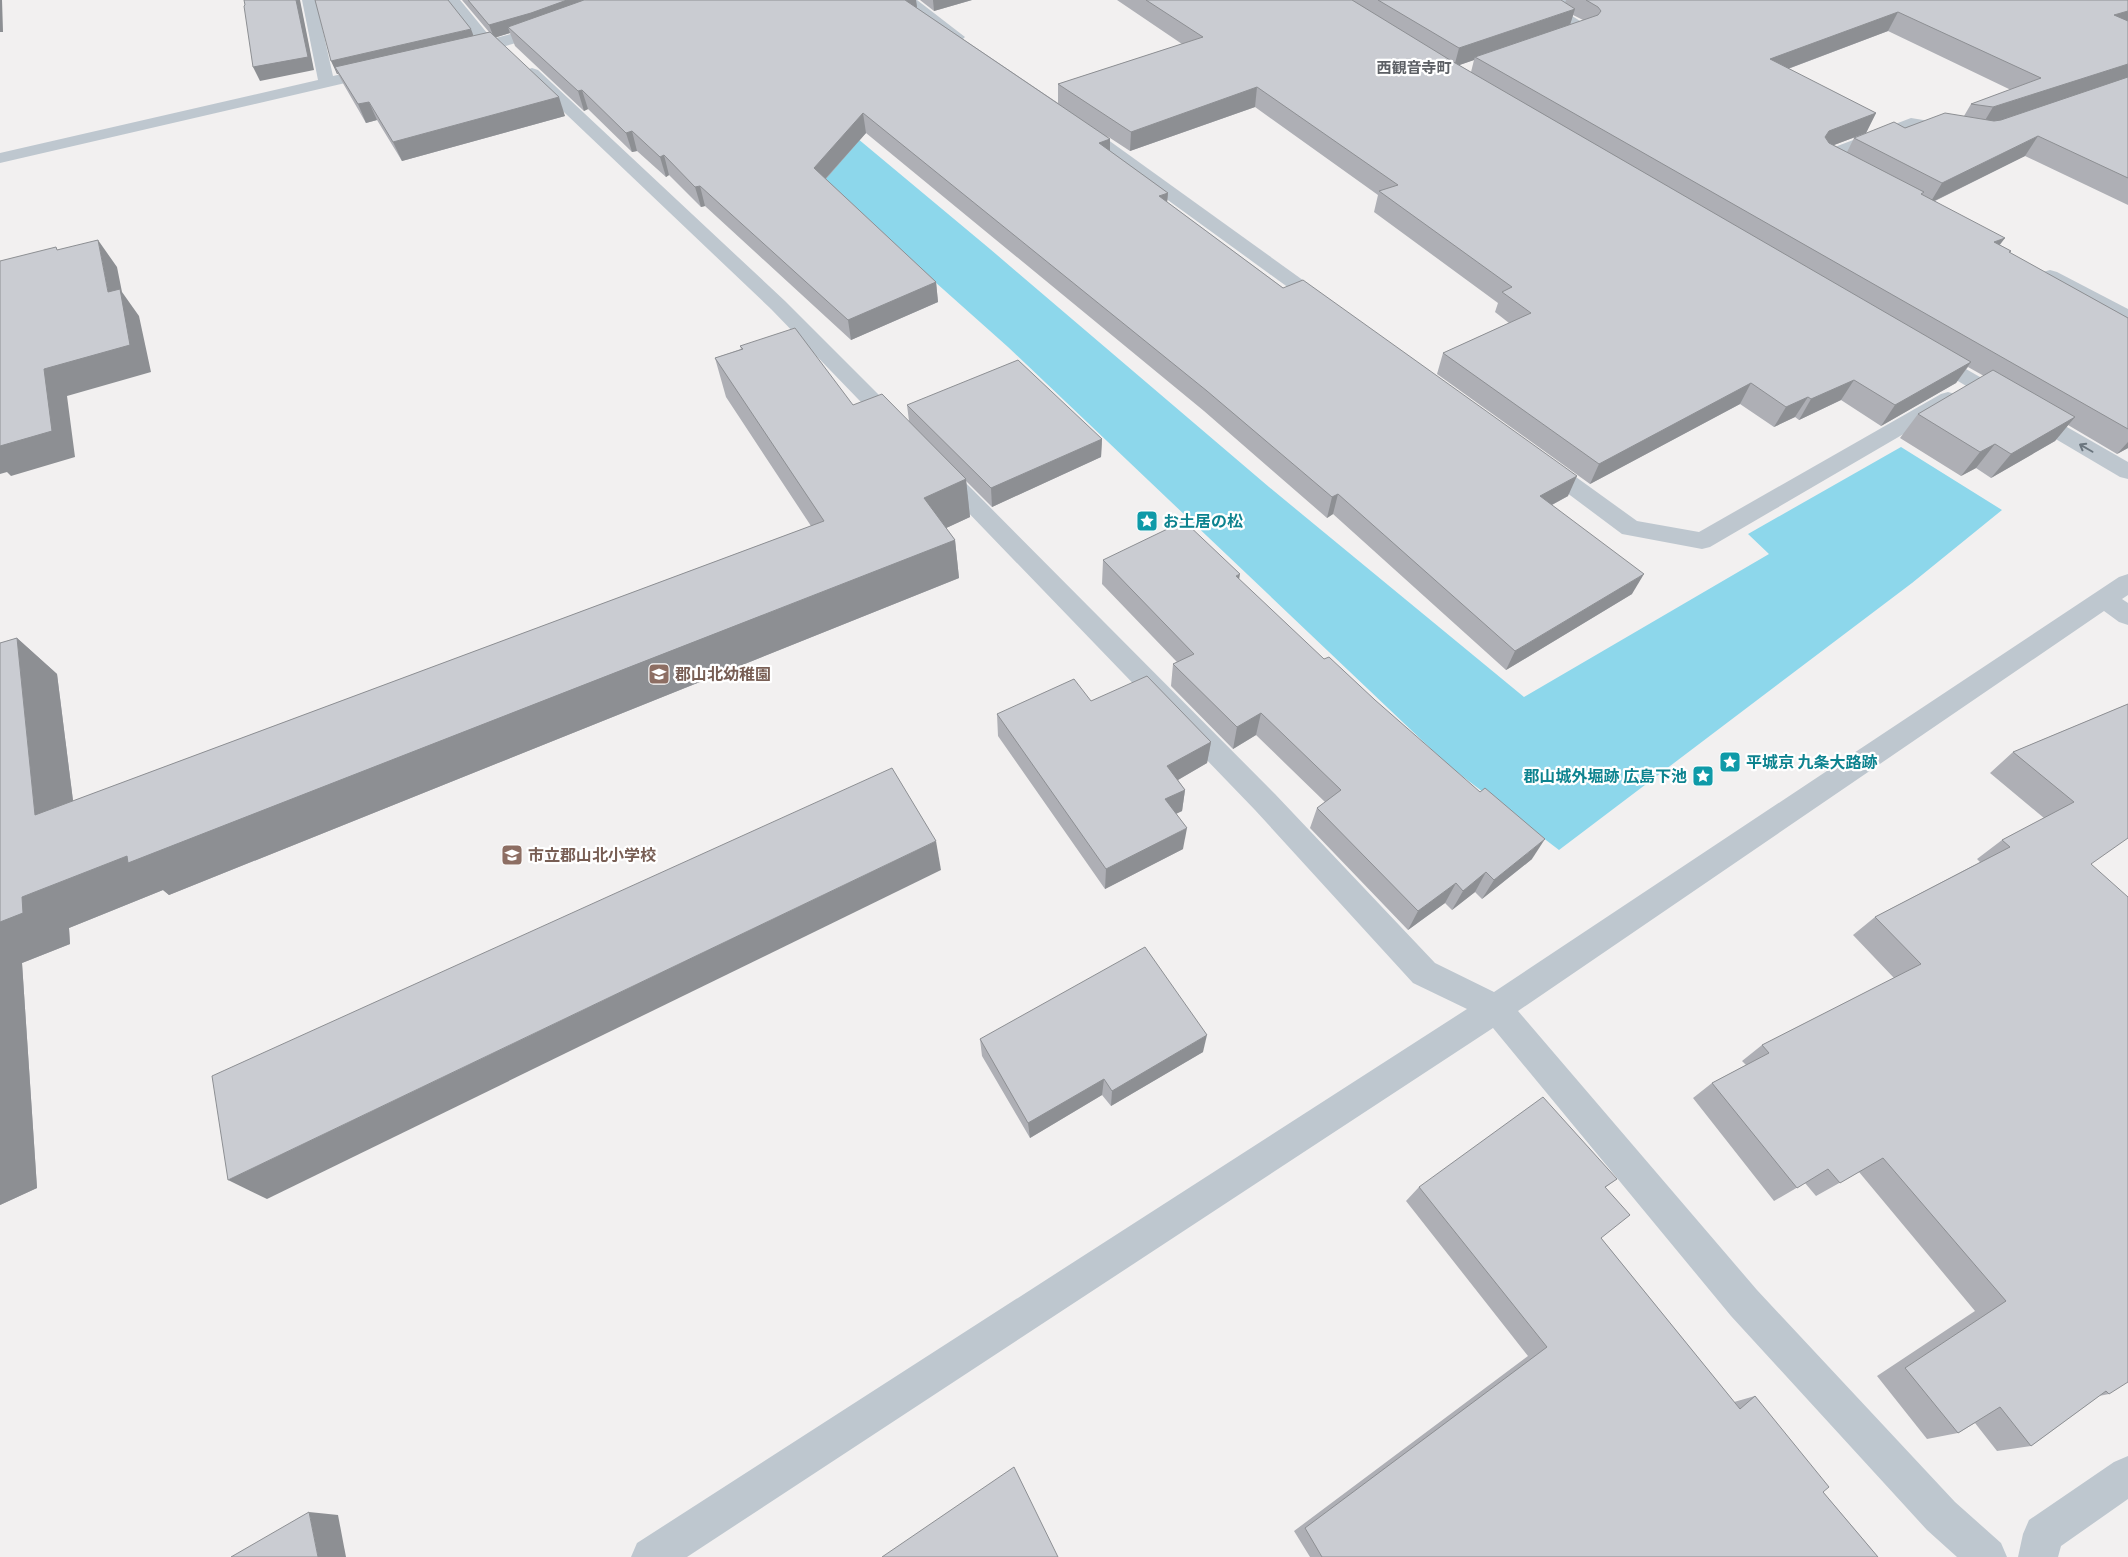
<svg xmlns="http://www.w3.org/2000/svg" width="2128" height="1557" font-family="Poppins,'Noto Sans JP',sans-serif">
  <rect width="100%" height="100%" fill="#f2f0f0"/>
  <path fill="#8dd7eb" d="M809 98 990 249 1269 487 1524 697 1769 554 1748 534 1901 447 2002 510 1912 583 1559 850 1449 766 1008 347 815 175Z"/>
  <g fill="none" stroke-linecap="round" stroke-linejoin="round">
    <g fill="#bec7cf" fill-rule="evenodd">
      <path d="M302 0H316L333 76 378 66 384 68 386 71 384 74 0 163V153L318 80Z"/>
      <path d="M445 0H460L492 39 548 24 553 26 556 29 553 32C536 37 471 58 458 54L455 51 458 48 479 42Z"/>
      <path d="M901 0H917L965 37 962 40H952Z"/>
      <path d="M1555 0H1578L1576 3 1559 8 1590 27 1593 30 1590 33 1562 43 1557 41 1554 38 1557 35 1573 29 1540 7 1542 4Z"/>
      <path d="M532 68 538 70 785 301 904 420 907 425 904 430 896 432 888 430 771 309 526 76 524 73 526 70Z"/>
      <path d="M1911 118 1954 125 1960 126 1962 130 1960 134 1954 135 1913 128 1839 158 1851 166 1848 170C1838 172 1823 166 1816 157L1819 153Z"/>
      <path d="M1080 123 1086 124 1332 301 1335 305 1332 309 1325 311 1318 309 1074 132 1072 128 1074 124Z"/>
      <path d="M2050 270 2057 272 2128 309V323L2121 321 2043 280 2040 276 2043 272Z"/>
      <path d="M1931 351 1938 353 2128 462V479L2120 477 1924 361 1921 357 1924 353Z"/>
      <path d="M1948 392 1955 394 1959 399 1955 404 1710 547 1702 549 1622 534 1535 469 1532 464 1535 459 1543 457 1551 459 1637 521 1699 532 1941 394Z"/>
      <path d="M942 465 950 467 1275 794 1435 963 1494 992 2119 577 2128 574V595L2122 599 2128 603V625L2119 622 2104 611 1518 1011 1757 1290 1955 1502 2001 1543 2007 1557H1957L1927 1530 1731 1316 1493 1028 687 1557H631L637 1543 1467 1009 1413 983 1255 810 934 477 931 472 934 467Z"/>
      <path d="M2128 1456V1499L2061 1546 2058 1557H2018L2023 1534 2029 1520 2114 1462Z"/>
    </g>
  </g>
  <g fill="#aeafb5" fill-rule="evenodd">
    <path d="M315 0 473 36 489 32 462 0H916L917 8 1058 103V84L1182 44 1117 0H1561L1565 3 1566 0H2128V205L2025 156 1935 201 2000 245 2011 251 2010 253 2128 318V448L2117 454 2068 425 2055 441 1991 478 1976 468 1961 476 1900 438 1918 414 1984 376 1968 367 1956 383 1881 426 1841 400 1799 420 1795 417 1774 427 1740 404 1590 484 1437 374 1443 353 1509 323 1495 312 1498 303 1374 212 1378 195 1255 107 1130 151 1107 136 1110 139V151L1168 193 1167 202 1283 288 1568 496 1552 505 1632 594 1506 670 1333 514 1327 518 1204 411 866 133 826 179 936 282 938 302 851 340 705 206 701 207 669 175 666 177 637 151 632 152 588 109 584 111 515 46 510 33 496 37 565 116 402 161 377 120 366 123 344 85 338 74H337ZM1573 15 1583 20 1570 25ZM1888 31 2011 90 1971 104 1964 116 1854 138 1847 152 1834 145 1866 133 1876 113 1788 69ZM1474 60 1471 72 1459 65Z"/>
    <path d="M920 0H972L934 11Z"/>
    <path d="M740 346 853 405 909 421 907 405 1102 439 1101 457 992 507 966 481 970 517 946 528 955 540 959 578 169 895 163 890 69 928 70 944 22 963 37 1188 0 1205V643L17 638 57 674 73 801 811 526 726 397 715 358 741 349Z"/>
    <path d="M1103 560 1239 580 1532 859 1482 899 1475 892 1452 910 1445 903 1408 930 1310 828 1317 808 1325 802 1256 735 1233 749 1171 686 1173 664 1177 662 1102 584Z"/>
    <path d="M1091 701 1211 742 1207 763 1178 780 1185 790 1182 811 1176 814 1183 849 1105 889 998 736 997 714Z"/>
    <path d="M2128 704 2091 864 2109 1394 2099 1396 2031 1446 1997 1451 1975 1423 1958 1433 1927 1439 1877 1376 1975 1311 1859 1172 1816 1196 1805 1183 1774 1201 1693 1098 1712 1083 1746 1065 1742 1061 1762 1045 1894 978 1853 935 1875 917 1980 862 1977 859 2002 840 2044 818 1990 773 2013 752Z"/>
    <path d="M980 1039 1203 1052 1111 1106 1102 1095 1030 1138 982 1056Z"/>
    <path d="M1617 1179 1606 1187 1601 1238 1734 1402 1755 1396 1823 1492 1878 1557H1310L1294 1531 1528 1356 1406 1201 1419 1187Z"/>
  </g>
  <g fill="#8d8f93">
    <path d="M0 0H2L3 32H0Z"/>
    <path d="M296 0H300L314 70 260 81 253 67Z"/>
    <path d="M567 0H592L508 27 510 33 494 38 489 25Z"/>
    <path d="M905 0H916L918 15Z"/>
    <path d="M933 0H972L934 11Z"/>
    <path d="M1575 9 1569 28 1475 57 1474 60 1454 67 1459 48Z"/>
    <path d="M2128 11V26L2114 15Z"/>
    <path d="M1898 12 1888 31 1761 79 1770 59Z"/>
    <path d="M471 29 476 42 335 67 338 74H337L331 61Z"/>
    <path d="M2128 64V79L1981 127 1993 107Z"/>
    <path d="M1257 87 1255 107 1130 151 1131 132Z"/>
    <path d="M582 90 588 109 584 111 578 91Z"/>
    <path d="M559 97 565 116 402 161 393 142Z"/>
    <path d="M369 102 377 120 366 123 358 104Z"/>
    <path d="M863 113 866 133 817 188 814 168Z"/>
    <path d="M1876 113 1866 133 1818 151 1825 137 1829 131Z"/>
    <path d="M632 131 637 151 632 152 626 133Z"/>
    <path d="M2038 136 2025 156 1930 203 1942 183Z"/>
    <path d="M1110 139V159L1099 143Z"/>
    <path d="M664 155 669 175 666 177 660 157Z"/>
    <path d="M700 186 705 206 701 207 695 187Z"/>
    <path d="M1168 193 1166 213 1159 196Z"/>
    <path d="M2005 238 1990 258 1994 242Z"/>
    <path d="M98 240 117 267 122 292 139 316 151 372 67 396 75 457 11 476 7 472 0 474V446L44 369 108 292Z"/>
    <path d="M936 282 938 302 851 340 848 320Z"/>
    <path d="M1971 362 1956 383 1881 426 1895 405Z"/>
    <path d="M1854 380 1841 400 1799 420 1811 399Z"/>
    <path d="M1751 383 1740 404 1590 484 1599 464Z"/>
    <path d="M1808 397 1795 417 1774 427 1786 407Z"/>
    <path d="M2075 417 2055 441 1991 478 2011 454Z"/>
    <path d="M1102 439 1101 457 992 507 991 488Z"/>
    <path d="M2128 442V448L2117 454Z"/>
    <path d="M1995 444 1976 468 1961 476 1980 452Z"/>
    <path d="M1577 476 1568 496 1531 516 1540 496Z"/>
    <path d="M966 479 970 517 929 536 924 498Z"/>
    <path d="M1338 494 1333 514 1327 518 1332 497Z"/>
    <path d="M955 540 959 578 169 895 163 890 69 928 70 944 22 963 37 1188 0 1205V922L22 897 127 856Z"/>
    <path d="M1240 574 1236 597V576Z"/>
    <path d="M1644 574 1632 594 1506 670 1515 651Z"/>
    <path d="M17 638 57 674 79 848 35 815Z"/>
    <path d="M1261 713 1256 735 1233 749 1237 727Z"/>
    <path d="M1211 742 1207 763 1164 788 1167 766Z"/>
    <path d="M1185 790 1182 811 1162 820 1165 799Z"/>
    <path d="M1187 828 1183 849 1105 889 1106 869Z"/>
    <path d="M1545 839 1532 859 1482 899 1494 880Z"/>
    <path d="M936 841 941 870 267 1199 228 1180Z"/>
    <path d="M1486 872 1475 892 1452 910 1463 891Z"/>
    <path d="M1456 883 1445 903 1408 930 1418 911Z"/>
    <path d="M1207 1035 1203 1052 1111 1106 1112 1091Z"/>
    <path d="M1104 1079 1102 1095 1030 1138 1028 1123Z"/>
    <path d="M309 1512 338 1515 346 1557H318Z"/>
  </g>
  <g fill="#caccd2" stroke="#8d8f93">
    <path d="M244 0H296L308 57 253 67 244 6 245 5Z"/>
    <path d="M315 0H448L471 29 331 61Z"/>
    <path d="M468 0H567L531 13 489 25Z"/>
    <path d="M584 0H905L1110 139 1099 143 1168 193 1159 196 1283 288 1303 280 1577 476 1540 496 1644 574 1515 651 1338 494 1332 497 1207 391 863 113 814 168 936 282 848 320 700 186 695 187 664 155 660 157 632 131 626 133 582 90 578 91 508 27Z"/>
    <path d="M1146 0H1352L1450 60 1971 362 1895 405 1854 380 1811 399 1808 397 1786 407 1751 383 1599 464 1443 353 1531 313 1502 292 1512 287 1379 191 1398 185 1257 87 1131 132 1058 84 1203 37Z"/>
    <path d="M1378 0H1561L1575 9 1459 48Z"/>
    <path d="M1586 0H2128V11L2114 15 2128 21V64L1993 107 1971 104 2041 78 1898 12 1770 59 1876 113 1829 131 1825 137 1829 143 1924 192 1921 194 2005 238 1994 242 2011 251 2009 252 2128 318V429L1475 57 1598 15 1601 11 1598 7Z"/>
    <path d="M490 32 559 97 393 142 369 102 358 104 335 67Z"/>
    <path d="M2128 77V178L2038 136 1942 183 1854 138 1894 122 1905 128 1945 113 1994 121 2001 120Z"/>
    <path d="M98 240 108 292 120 289 130 345 44 369 52 431 0 446V261L56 247 57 250Z"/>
    <path d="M795 328 853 405 882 394 966 479 924 498 955 540 128 863 127 856 22 897 23 913 0 922V643L17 638 35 815 824 521 715 358 743 349 740 346Z"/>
    <path d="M1018 360 1102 439 991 488 907 405Z"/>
    <path d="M1993 370 2075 417 2011 454 1995 444 1980 452 1918 414Z"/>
    <path d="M1184 521 1240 574 1236 576 1324 659 1329 657 1375 700 1480 792 1485 788 1545 839 1494 880 1486 872 1463 891 1456 883 1418 911 1317 808 1341 790 1261 713 1237 727 1173 664 1194 654 1103 560Z"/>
    <path d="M1147 676 1211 742 1167 766 1185 790 1165 799 1187 828 1106 869 997 714 1074 679 1091 701Z"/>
    <path d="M2128 704V838L2091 864 2128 897V1382L2109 1394 2106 1391 2031 1446 2000 1407 1958 1433 1905 1368 2006 1301 1883 1158 1840 1183 1828 1169 1797 1188 1712 1083 1769 1053 1762 1045 1921 964 1875 917 2010 847 2002 840 2074 802 2013 752Z"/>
    <path d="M892 768 936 841 228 1180 212 1076Z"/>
    <path d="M1145 947 1207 1035 1112 1091 1104 1079 1028 1123 980 1039Z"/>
    <path d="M1543 1097 1617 1179 1605 1187 1630 1215 1601 1238 1740 1409 1755 1396 1829 1487 1823 1492 1878 1557H1322L1305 1528 1547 1347 1419 1187Z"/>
    <path d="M1014 1467 1058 1557H882Z"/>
    <path d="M309 1512 318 1557H231Z"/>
  </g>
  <defs><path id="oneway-shaft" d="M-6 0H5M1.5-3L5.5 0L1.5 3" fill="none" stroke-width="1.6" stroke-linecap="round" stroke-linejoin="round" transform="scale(1.25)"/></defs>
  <use stroke="#6b767f" href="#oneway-shaft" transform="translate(2086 448) rotate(-150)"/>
  <defs>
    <g id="sight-square" transform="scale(1.125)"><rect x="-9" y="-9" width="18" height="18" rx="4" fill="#0f9aa8" stroke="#fff"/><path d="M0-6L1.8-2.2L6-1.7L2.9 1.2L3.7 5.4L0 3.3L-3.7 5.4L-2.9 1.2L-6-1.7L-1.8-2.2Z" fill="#fff"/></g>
    <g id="school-square" transform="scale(1.125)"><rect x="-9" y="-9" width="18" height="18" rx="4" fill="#8d6e63" stroke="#fff"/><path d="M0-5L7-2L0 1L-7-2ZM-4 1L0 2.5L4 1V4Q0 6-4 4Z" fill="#fff"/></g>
  </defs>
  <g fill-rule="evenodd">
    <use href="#sight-square" x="1147" y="521"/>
    <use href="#school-square" x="659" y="674"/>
    <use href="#sight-square" x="1730" y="762"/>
    <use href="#sight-square" x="1703" y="776"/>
    <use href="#school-square" x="512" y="855"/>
  </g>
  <g text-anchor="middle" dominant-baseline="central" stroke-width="4.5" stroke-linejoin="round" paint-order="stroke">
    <g font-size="15" font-weight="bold" fill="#5d6065" stroke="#fff">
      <text x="1414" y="67">西観音寺町</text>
    </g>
    <g font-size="16" font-weight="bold" fill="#0d838f" stroke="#fff" text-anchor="start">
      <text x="1163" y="521">お土居の松</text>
      <text x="1746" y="762">平城京 九条大路跡</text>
      <text x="1687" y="776" text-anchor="end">郡山城外堀跡 広島下池</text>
    </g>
    <g font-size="16" font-weight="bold" fill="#785e54" stroke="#fff" text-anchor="start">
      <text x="675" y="674">郡山北幼稚園</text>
      <text x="528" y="855">市立郡山北小学校</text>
    </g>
  </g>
</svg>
